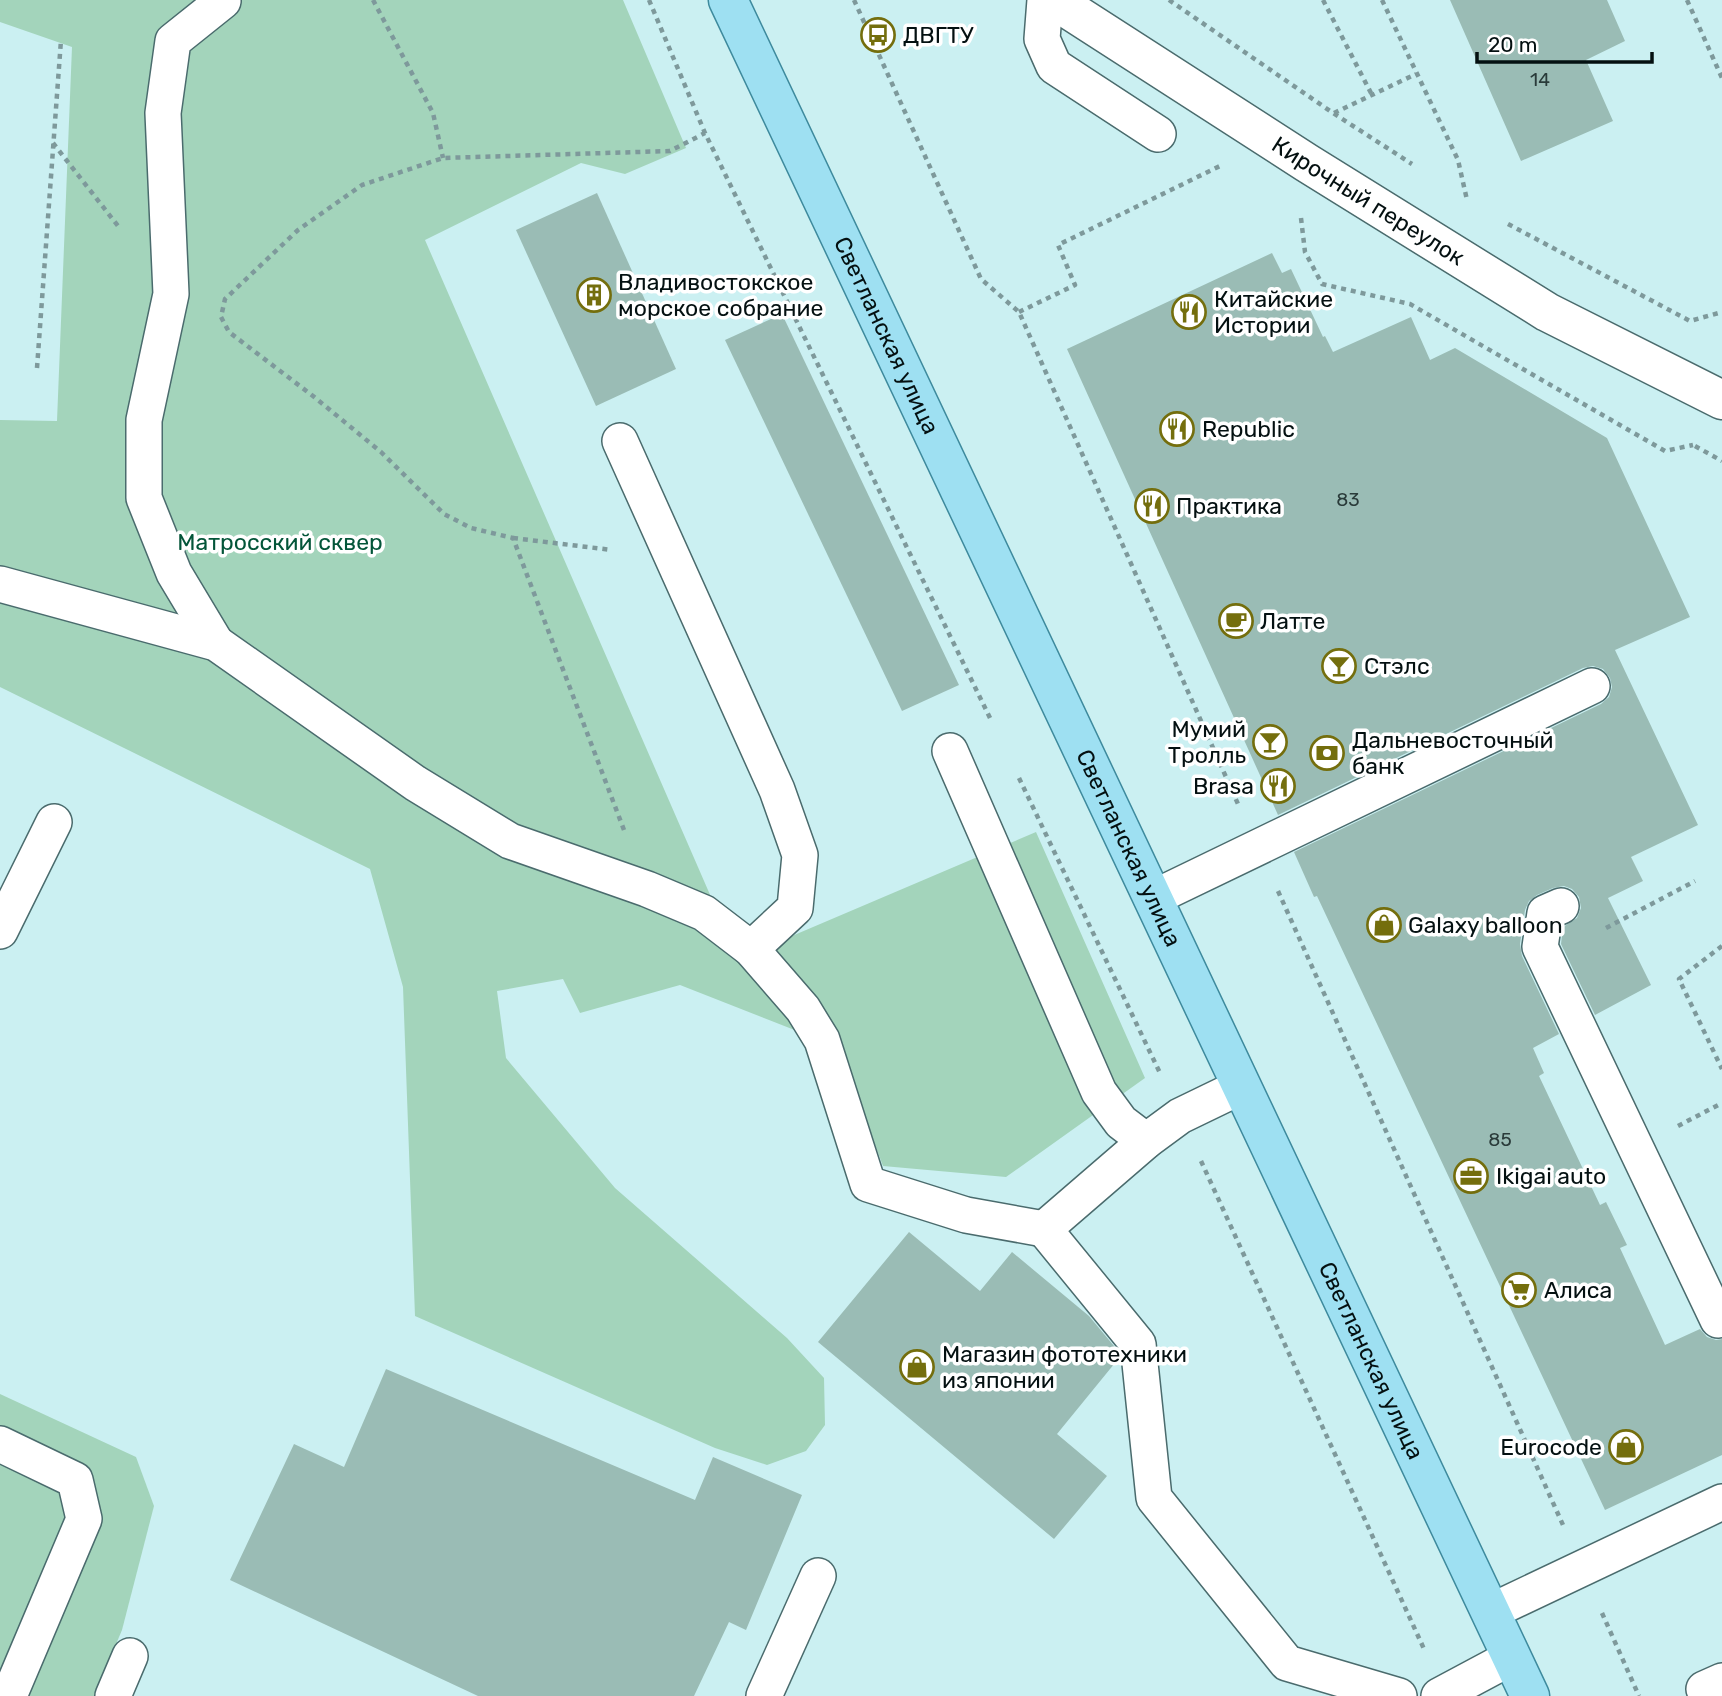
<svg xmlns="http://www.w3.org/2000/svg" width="1722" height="1696" font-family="Rubik,sans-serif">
  <rect width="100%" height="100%" fill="#cbf0f2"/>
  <g fill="#a3d4bb">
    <path d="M0 0H623L686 148 625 174 581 163 425 240 738 959 1036 832 1145 1078 1006 1177 883 1166 838 1047 680 985 580 1013 563 979 497 991 506 1058 615 1188 787 1338 824 1378 825 1425 806 1451 767 1465 715 1448 415 1316 403 987 370 869 0 687V420L57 421 72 47 0 22Z"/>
    <path d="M0 1394 136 1457 154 1506 122 1630 94 1696H0Z"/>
  </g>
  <g fill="#9abcb5">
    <path d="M1450 0H1607L1625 41 1586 60 1613 121 1521 161Z"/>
    <path d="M597 193 676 369 596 406 516 230Z"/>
    <path d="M1272 253 1282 273 1291 269 1323 337 1325 336 1333 352 1411 317 1430 360 1455 348 1607 438 1690 617 1615 650 1698 825 1631 857 1643 881 1608 898 1651 985 1595 1015 1561 944 1563 927 1577 918 1581 908 1579 897 1572 889 1564 886 1553 888 1537 895 1529 901 1525 910 1520 944 1522 956 1559 1034 1533 1048 1544 1073 1539 1076 1600 1205 1606 1202 1627 1245 1620 1248 1665 1345 1700 1329 1707 1337 1716 1340 1722 1339V1455L1605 1510 1317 896 1314 897 1294 852 1601 704 1609 697 1612 687 1610 678 1603 669 1593 666 1583 668 1278 815 1067 349Z"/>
    <path d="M782 314 959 685 902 711 725 340Z"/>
    <path d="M909 1232 980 1291 1012 1252 1089 1316 1119 1352V1358L1057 1434 1107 1476 1054 1539 818 1342Z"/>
    <path d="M386 1369 695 1500 713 1457 802 1495 746 1630 729 1622 694 1696H478L230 1580 294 1444 344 1467Z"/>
  </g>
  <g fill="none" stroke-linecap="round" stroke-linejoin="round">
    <g stroke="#4a6b6d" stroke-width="38">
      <g id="service">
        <path d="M1045 0 1042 39 1054 66 1158 134"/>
        <path d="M620 441 777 790 800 855 795 908 751 949"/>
        <path d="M0 584 216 643 415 783 510 841 647 889 704 913 751 949 803 1009 822 1040 868 1184 966 1215 1044 1229"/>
        <path d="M216 643 174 573 144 498V420L171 294 163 113 173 41 223 1"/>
        <path d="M950 751 1099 1092 1121 1122 1146 1141"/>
        <path d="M1153 898 1592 686"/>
        <path d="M1561 906 1545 913 1540 947 1718 1320"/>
        <path d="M0 931 54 822"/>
        <path d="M1242 1086 1180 1116 1146 1141 1044 1229 1138 1344 1154 1498 1287 1663 1399 1696"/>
        <path d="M0 1444 75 1480 84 1519 9 1696"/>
        <path d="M1490 1612 1722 1502"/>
        <path d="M1704 1689 1722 1681"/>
        <path d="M113 1696 130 1656"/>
        <path d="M764 1696 818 1576"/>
        <path d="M1439 1696 1512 1657"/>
      </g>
    </g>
    <g stroke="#4a6b6d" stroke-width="41">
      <g id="tertiary">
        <path id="s1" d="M1054 0 1307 163 1547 312 1722 400"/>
      </g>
    </g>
    <g stroke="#3e8a9d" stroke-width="41">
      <g id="primary">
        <path id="s2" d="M728 0 1530 1696"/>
      </g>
    </g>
    <g stroke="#7e999b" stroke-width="4.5" stroke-dasharray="5 5" stroke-linecap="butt">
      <path d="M373 0 433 113 443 158"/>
      <path d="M649 0 705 133 991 720"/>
      <path d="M854 0 981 279 1019 312 1238 804"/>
      <path d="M1169 0 1333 113 1412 164"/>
      <path d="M1323 0 1372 95"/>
      <path d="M1382 0 1458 160 1467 200"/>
      <path d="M1687 0 1722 78"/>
      <path d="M1334 113 1416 74"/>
      <path d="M53 143 118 226"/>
      <path d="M1301 218 1305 252 1322 284 1410 304 1665 451 1693 445"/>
      <path d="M1508 224 1690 321 1722 312"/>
      <path d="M1019 312 1075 285 1058 245 1220 166"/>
      <path d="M37 368 61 40"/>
      <path d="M1695 446 1722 461"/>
      <path d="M513 538 612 550"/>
      <path d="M1019 778 1160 1073"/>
      <path d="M624 830 513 538 471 528 444 514 381 452 313 396 229 332 221 317 225 299 298 230 362 185 443 158 670 151 705 133"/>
      <path d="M1278 891 1563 1525"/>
      <path d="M1606 928 1695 881"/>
      <path d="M1722 946 1679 979 1722 1069"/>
      <path d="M1678 1126 1722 1103"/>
      <path d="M1201 1161 1424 1649"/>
      <path d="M1602 1613 1639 1696"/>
    </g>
    <use href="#service" stroke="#fff" stroke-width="35"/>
    <use href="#tertiary" stroke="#fff" stroke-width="38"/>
    <use href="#primary" stroke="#9ee0f2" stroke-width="38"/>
  </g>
  <defs>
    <g id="bus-ring" transform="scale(1.75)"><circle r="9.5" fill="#fff" stroke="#746e0d" stroke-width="1.5"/><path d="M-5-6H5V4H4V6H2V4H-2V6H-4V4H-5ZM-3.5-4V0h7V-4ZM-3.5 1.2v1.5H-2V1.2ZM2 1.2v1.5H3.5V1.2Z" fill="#746e0d"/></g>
    <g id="building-ring" transform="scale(1.75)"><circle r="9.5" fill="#fff" stroke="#746e0d" stroke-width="1.5"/><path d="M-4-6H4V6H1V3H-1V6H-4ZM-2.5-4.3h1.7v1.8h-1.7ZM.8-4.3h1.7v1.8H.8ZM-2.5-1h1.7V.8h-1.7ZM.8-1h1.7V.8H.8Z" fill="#746e0d"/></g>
    <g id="restaurant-ring" transform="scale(1.75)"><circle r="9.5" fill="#fff" stroke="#746e0d" stroke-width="1.5"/><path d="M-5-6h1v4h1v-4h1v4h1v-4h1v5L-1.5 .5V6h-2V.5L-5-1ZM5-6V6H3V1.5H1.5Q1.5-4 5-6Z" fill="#746e0d"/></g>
    <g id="cafe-ring" transform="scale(1.75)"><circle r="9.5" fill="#fff" stroke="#746e0d" stroke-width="1.5"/><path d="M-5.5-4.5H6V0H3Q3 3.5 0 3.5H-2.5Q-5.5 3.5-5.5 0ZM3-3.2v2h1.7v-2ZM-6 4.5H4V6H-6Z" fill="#746e0d"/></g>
    <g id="bar-ring" transform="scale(1.75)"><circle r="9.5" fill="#fff" stroke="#746e0d" stroke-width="1.5"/><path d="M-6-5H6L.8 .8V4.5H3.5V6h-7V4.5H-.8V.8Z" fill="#746e0d"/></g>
    <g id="bank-ring" transform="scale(1.75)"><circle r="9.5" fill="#fff" stroke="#746e0d" stroke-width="1.5"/><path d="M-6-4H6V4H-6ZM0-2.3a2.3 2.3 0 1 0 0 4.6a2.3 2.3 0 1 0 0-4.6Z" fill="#746e0d"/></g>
    <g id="shop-ring" transform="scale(1.75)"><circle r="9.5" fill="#fff" stroke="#746e0d" stroke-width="1.5"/><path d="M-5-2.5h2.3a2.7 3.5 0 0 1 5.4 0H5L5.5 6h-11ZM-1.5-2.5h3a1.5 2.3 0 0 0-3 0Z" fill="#746e0d"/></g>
    <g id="office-ring" transform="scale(1.75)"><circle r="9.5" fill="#fff" stroke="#746e0d" stroke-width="1.5"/><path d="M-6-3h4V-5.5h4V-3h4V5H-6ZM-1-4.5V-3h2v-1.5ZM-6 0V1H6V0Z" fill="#746e0d"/></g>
    <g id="supermarket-ring" transform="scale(1.75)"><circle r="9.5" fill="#fff" stroke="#746e0d" stroke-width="1.5"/><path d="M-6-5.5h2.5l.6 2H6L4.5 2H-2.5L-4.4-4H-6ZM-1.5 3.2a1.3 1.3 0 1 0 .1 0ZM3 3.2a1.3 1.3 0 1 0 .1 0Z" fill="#746e0d"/></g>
  </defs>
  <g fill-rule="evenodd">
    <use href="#bus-ring" x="878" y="35"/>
    <use href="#building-ring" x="594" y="295"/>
    <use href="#restaurant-ring" x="1189" y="312"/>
    <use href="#restaurant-ring" x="1177" y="429"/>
    <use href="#restaurant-ring" x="1152" y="506"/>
    <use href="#cafe-ring" x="1236" y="621"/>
    <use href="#bar-ring" x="1339" y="666"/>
    <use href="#bar-ring" x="1270" y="742"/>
    <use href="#bank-ring" x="1327" y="753"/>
    <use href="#restaurant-ring" x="1278" y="786"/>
    <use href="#shop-ring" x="1384" y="925"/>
    <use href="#office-ring" x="1471" y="1176"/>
    <use href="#supermarket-ring" x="1519" y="1290"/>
    <use href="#shop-ring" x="917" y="1367"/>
    <use href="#shop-ring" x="1626" y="1447"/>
  </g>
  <g text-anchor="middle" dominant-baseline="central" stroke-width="7" stroke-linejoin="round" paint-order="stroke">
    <g font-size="19" fill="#2a3b3a">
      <text x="1540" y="79">14</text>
      <text x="1348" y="499">83</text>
      <text x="1500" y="1139">85</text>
    </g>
    <g font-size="23" fill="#041011" stroke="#fff" text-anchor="start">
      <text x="903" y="35">ДВГТУ</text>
      <text x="618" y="282">Владивостокское<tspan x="618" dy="26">морское собрание</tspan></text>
      <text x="1214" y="299">Китайские<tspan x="1214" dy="26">Истории</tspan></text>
      <text x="1202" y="429">Republic</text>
      <text x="1176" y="506">Практика</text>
      <text x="1260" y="621">Латте</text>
      <text x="1364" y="666">Стэлс</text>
      <text x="1246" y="729" text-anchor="end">Мумий<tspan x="1246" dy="26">Тролль</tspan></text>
      <text x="1352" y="740">Дальневосточный<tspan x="1352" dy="26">банк</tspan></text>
      <text x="1254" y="786" text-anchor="end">Brasa</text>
      <text x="1408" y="925">Galaxy balloon</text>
      <text x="1496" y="1176">Ikigai auto</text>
      <text x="1544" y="1290">Алиса</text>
      <text x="942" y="1354">Магазин фототехники<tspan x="942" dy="26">из японии</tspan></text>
      <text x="1602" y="1447" text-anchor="end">Eurocode</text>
    </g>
    <g font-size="23" fill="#041011" stroke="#fff">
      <text stroke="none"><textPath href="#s1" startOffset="373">Кирочный переулок</textPath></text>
      <text stroke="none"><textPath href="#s2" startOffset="371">Светланская улица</textPath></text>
      <text stroke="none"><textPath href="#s2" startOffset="938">Светланская улица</textPath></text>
      <text stroke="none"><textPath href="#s2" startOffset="1505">Светланская улица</textPath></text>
    </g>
    <g font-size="23" fill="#035539" stroke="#fff">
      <text x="280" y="542">Матросский сквер</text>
    </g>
  </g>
  <path d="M1477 52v10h175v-10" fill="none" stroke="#041011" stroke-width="3.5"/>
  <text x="1488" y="52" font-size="21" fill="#041011" stroke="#ffffff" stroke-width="5" paint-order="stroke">20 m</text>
</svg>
